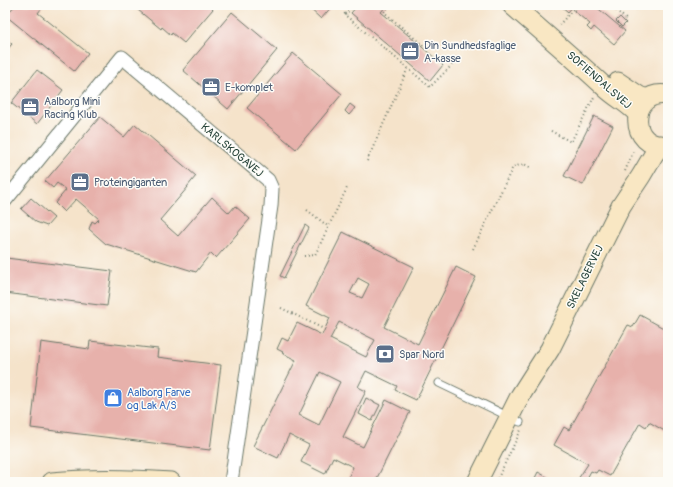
<svg xmlns="http://www.w3.org/2000/svg" width="673" height="487" font-family="Pangolin,sans-serif">
  <rect width="100%" height="100%" fill="#fdfcf7"/>
  <filter id="ink" filterUnits="userSpaceOnUse"><feTurbulence type="fractalNoise" baseFrequency=".025" numOctaves="2"/><feDisplacementMap in="SourceGraphic" scale="8" xChannelSelector="R" yChannelSelector="G"/><feConvolveMatrix kernelMatrix="1 2 1 2 8 2 1 2 1" color-interpolation-filters="sRGB"/></filter>
  <filter id="wash" filterUnits="userSpaceOnUse"><feTurbulence type="fractalNoise" baseFrequency=".012" numOctaves="4" result="noise"/><feDisplacementMap in="SourceGraphic" scale="16" xChannelSelector="R" yChannelSelector="G"/><feGaussianBlur stdDeviation="0.9" result="paint"/><feColorMatrix in="noise" values="0 0 0 0 0 0 0 0 0 0 0 0 0 0 0 0 0 1.4 0 .05"/><feComposite in="paint" operator="in"/></filter>
  <g filter="url(#wash)">
    <rect width="100%" height="100%" fill="#f5e3ca"/>
    <g id="blocks">
      <g fill="#e7b1ab" fill-rule="evenodd">
        <path d="M15 5H44L38 13 88 53 74 71 6 16Z"/>
        <path d="M132 5H209L213 9 184 43 172 33 171 35 162 27 161 29Z"/>
        <path d="M306 5H333L321 19Z"/>
        <path d="M358 5H387L381 12 443 65 430 81 351 13Z"/>
        <path d="M560 5H574L568 12Z"/>
        <path d="M579 5H594L625 31 614 44 594 27 591 31 587 27 590 24 574 11Z"/>
        <path d="M631 5H641L637 10Z"/>
        <path d="M232 12 277 50 228 109 183 70Z"/>
        <path d="M620 17 626 23 622 27 616 21Z"/>
        <path d="M5 38 12 44 5 52Z"/>
        <path d="M293 53 342 94 296 149 247 108Z"/>
        <path d="M37 70 63 90 37 124 11 103Z"/>
        <path d="M350 104 355 108 349 115 345 111Z"/>
        <path d="M594 116 613 126 583 185 564 176Z"/>
        <path d="M100 117 124 137 135 124 196 176 187 187H188L160 220 178 236 212 197 229 213 235 206 250 219 216 258 211 253 196 272 106 244 89 229 92 221 95 223 99 219 76 199 64 212 55 203 66 190 57 183 53 188 45 181Z"/>
        <path d="M31 198 54 218 47 226 36 222 21 209Z"/>
        <path d="M305 225 309 228 284 278 280 276Z"/>
        <path d="M343 232 414 267 384 327 418 344 456 267 476 277 416 400 395 390 397 386 366 371 358 387 366 391 343 437 363 447 386 400 410 412 375 482H355L348 478 353 467 333 457 325 474 301 462 309 445 289 435 278 458 253 446 296 360 282 353 283 352 277 349 282 338 288 341 297 323 322 335 330 318 306 306ZM358 278 369 284 362 298 350 293ZM339 322 375 340 366 357 330 339ZM320 372 340 382 319 425 299 415Z"/>
        <path d="M6 258 112 271 107 306 5 293Z"/>
        <path d="M640 315 667 330 663 337 668 339V433L649 422 646 427 640 423 610 476 598 470 596 473 591 471 585 482H576L588 464 554 445 564 427 569 430 628 325 633 327Z"/>
        <path d="M90 341 158 349 157 357 221 365 210 450 31 428 41 342 89 349Z"/>
        <path d="M366 398 380 405 372 421 359 414Z"/>
        <path d="M538 472 556 482H533Z"/>
      </g>
    </g>
  </g>
  <g filter="url(#ink)">
    <use href="#blocks" fill-opacity="0" stroke="#6a7768" stroke-width="1"/>
    <g fill="none" stroke-linecap="round" stroke-linejoin="round">
      <g stroke="#6a7768" stroke-width="9">
        <path id="lane" d="M439 383 520 422"/>
      </g>
      <g stroke="#6a7768" stroke-width="15">
        <path id="street" d="M5 201 122 57 268 180 272 189 271 206 231 482"/>
      </g>
      <g stroke="#6a7768" stroke-width="21">
        <g id="secondary">
          <path d="M512 5C544 33 576 60 607 89 617 98 629 104 638 114"/>
          <path d="M618 82 639 96 647 99"/>
          <path d="M668 95C627 88 628 152 668 145"/>
          <path d="M52 482C91 478 131 479 171 482"/>
          <path d="M477 482 520 396 550 349 621 206 641 176 654 154 661 145"/>
        </g>
      </g>
      <g stroke="#6a7768" stroke-width="2" stroke-dasharray="1 3" stroke-linecap="butt">
        <path d="M344 5 345 15 430 87 457 60"/>
        <path d="M390 5 384 12 427 49"/>
        <path d="M610 5 627 20"/>
        <path d="M345 15 354 5"/>
        <path d="M559 25 577 5"/>
        <path d="M551 131 571 142 594 97"/>
        <path d="M367 161 408 68"/>
        <path d="M625 171 634 150"/>
        <path d="M307 210 329 227"/>
        <path d="M473 249 513 167 524 164 532 168"/>
        <path d="M304 256 315 255 347 188"/>
        <path d="M281 308 324 329"/>
        <path d="M496 482 521 430"/>
      </g>
      <use href="#lane" stroke="#fff" stroke-width="7"/>
      <use href="#street" stroke="#fff" stroke-width="13"/>
      <use href="#secondary" stroke="#f9e7c3" stroke-width="19"/>
    </g>
  </g>
  <defs>
    <g id="office-square" transform="scale(1)"><rect x="-9" y="-9" width="18" height="18" rx="4" fill="#5c6f8a" stroke="#fdfcf7"/><path d="M-6-3h4V-5.5h4V-3h4V5H-6ZM-1-4.5V-3h2v-1.5ZM-6 0V1H6V0Z" fill="#fff"/></g>
    <g id="bank-square" transform="scale(1)"><rect x="-9" y="-9" width="18" height="18" rx="4" fill="#5c6f8a" stroke="#fdfcf7"/><path d="M-6-4H6V4H-6ZM0-2.3a2.3 2.3 0 1 0 0 4.6a2.3 2.3 0 1 0 0-4.6Z" fill="#fff"/></g>
    <g id="shop-square" transform="scale(1)"><rect x="-9" y="-9" width="18" height="18" rx="4" fill="#3f7fe0" stroke="#fdfcf7"/><path d="M-5-2.5h2.3a2.7 3.5 0 0 1 5.4 0H5L5.5 6h-11ZM-1.5-2.5h3a1.5 2.3 0 0 0-3 0Z" fill="#fff"/></g>
  </defs>
  <g fill-rule="evenodd">
    <use href="#office-square" x="410" y="51"/>
    <use href="#office-square" x="211" y="87"/>
    <use href="#office-square" x="30" y="107"/>
    <use href="#office-square" x="80" y="182"/>
    <use href="#bank-square" x="385" y="354"/>
    <use href="#shop-square" x="113" y="398"/>
  </g>
  <g text-anchor="middle" dominant-baseline="central" stroke-width="3" stroke-linejoin="round" paint-order="stroke">
    <g font-size="11" fill="#4e5e75" stroke="#fdfcf7" text-anchor="start">
      <text x="424" y="45">Din Sundhedsfaglige<tspan x="424" dy="13">A-kasse</tspan></text>
      <text x="225" y="87">E-komplet</text>
      <text x="44" y="101">Aalborg Mini<tspan x="44" dy="13">Racing Klub</tspan></text>
      <text x="94" y="182">Proteingiganten</text>
      <text x="399" y="354">Spar Nord</text>
    </g>
    <g font-size="11" fill="#1f3d34" stroke="#fdfcf7">
      <text transform="translate(599 80) rotate(41)">SOFIENDALSVEJ</text>
      <text transform="translate(232 150) rotate(40)">KARLSKOGAVEJ</text>
      <text transform="translate(585 277) rotate(-64)">SKELAGERVEJ</text>
    </g>
    <g font-size="11" fill="#366cbe" stroke="#fdfcf7" text-anchor="start">
      <text x="127" y="392">Aalborg Farve<tspan x="127" dy="13">og Lak A/S</tspan></text>
    </g>
  </g>
  <rect width="673" height="487" fill="none" stroke="#fdfcf7" stroke-width="20"/>
</svg>
